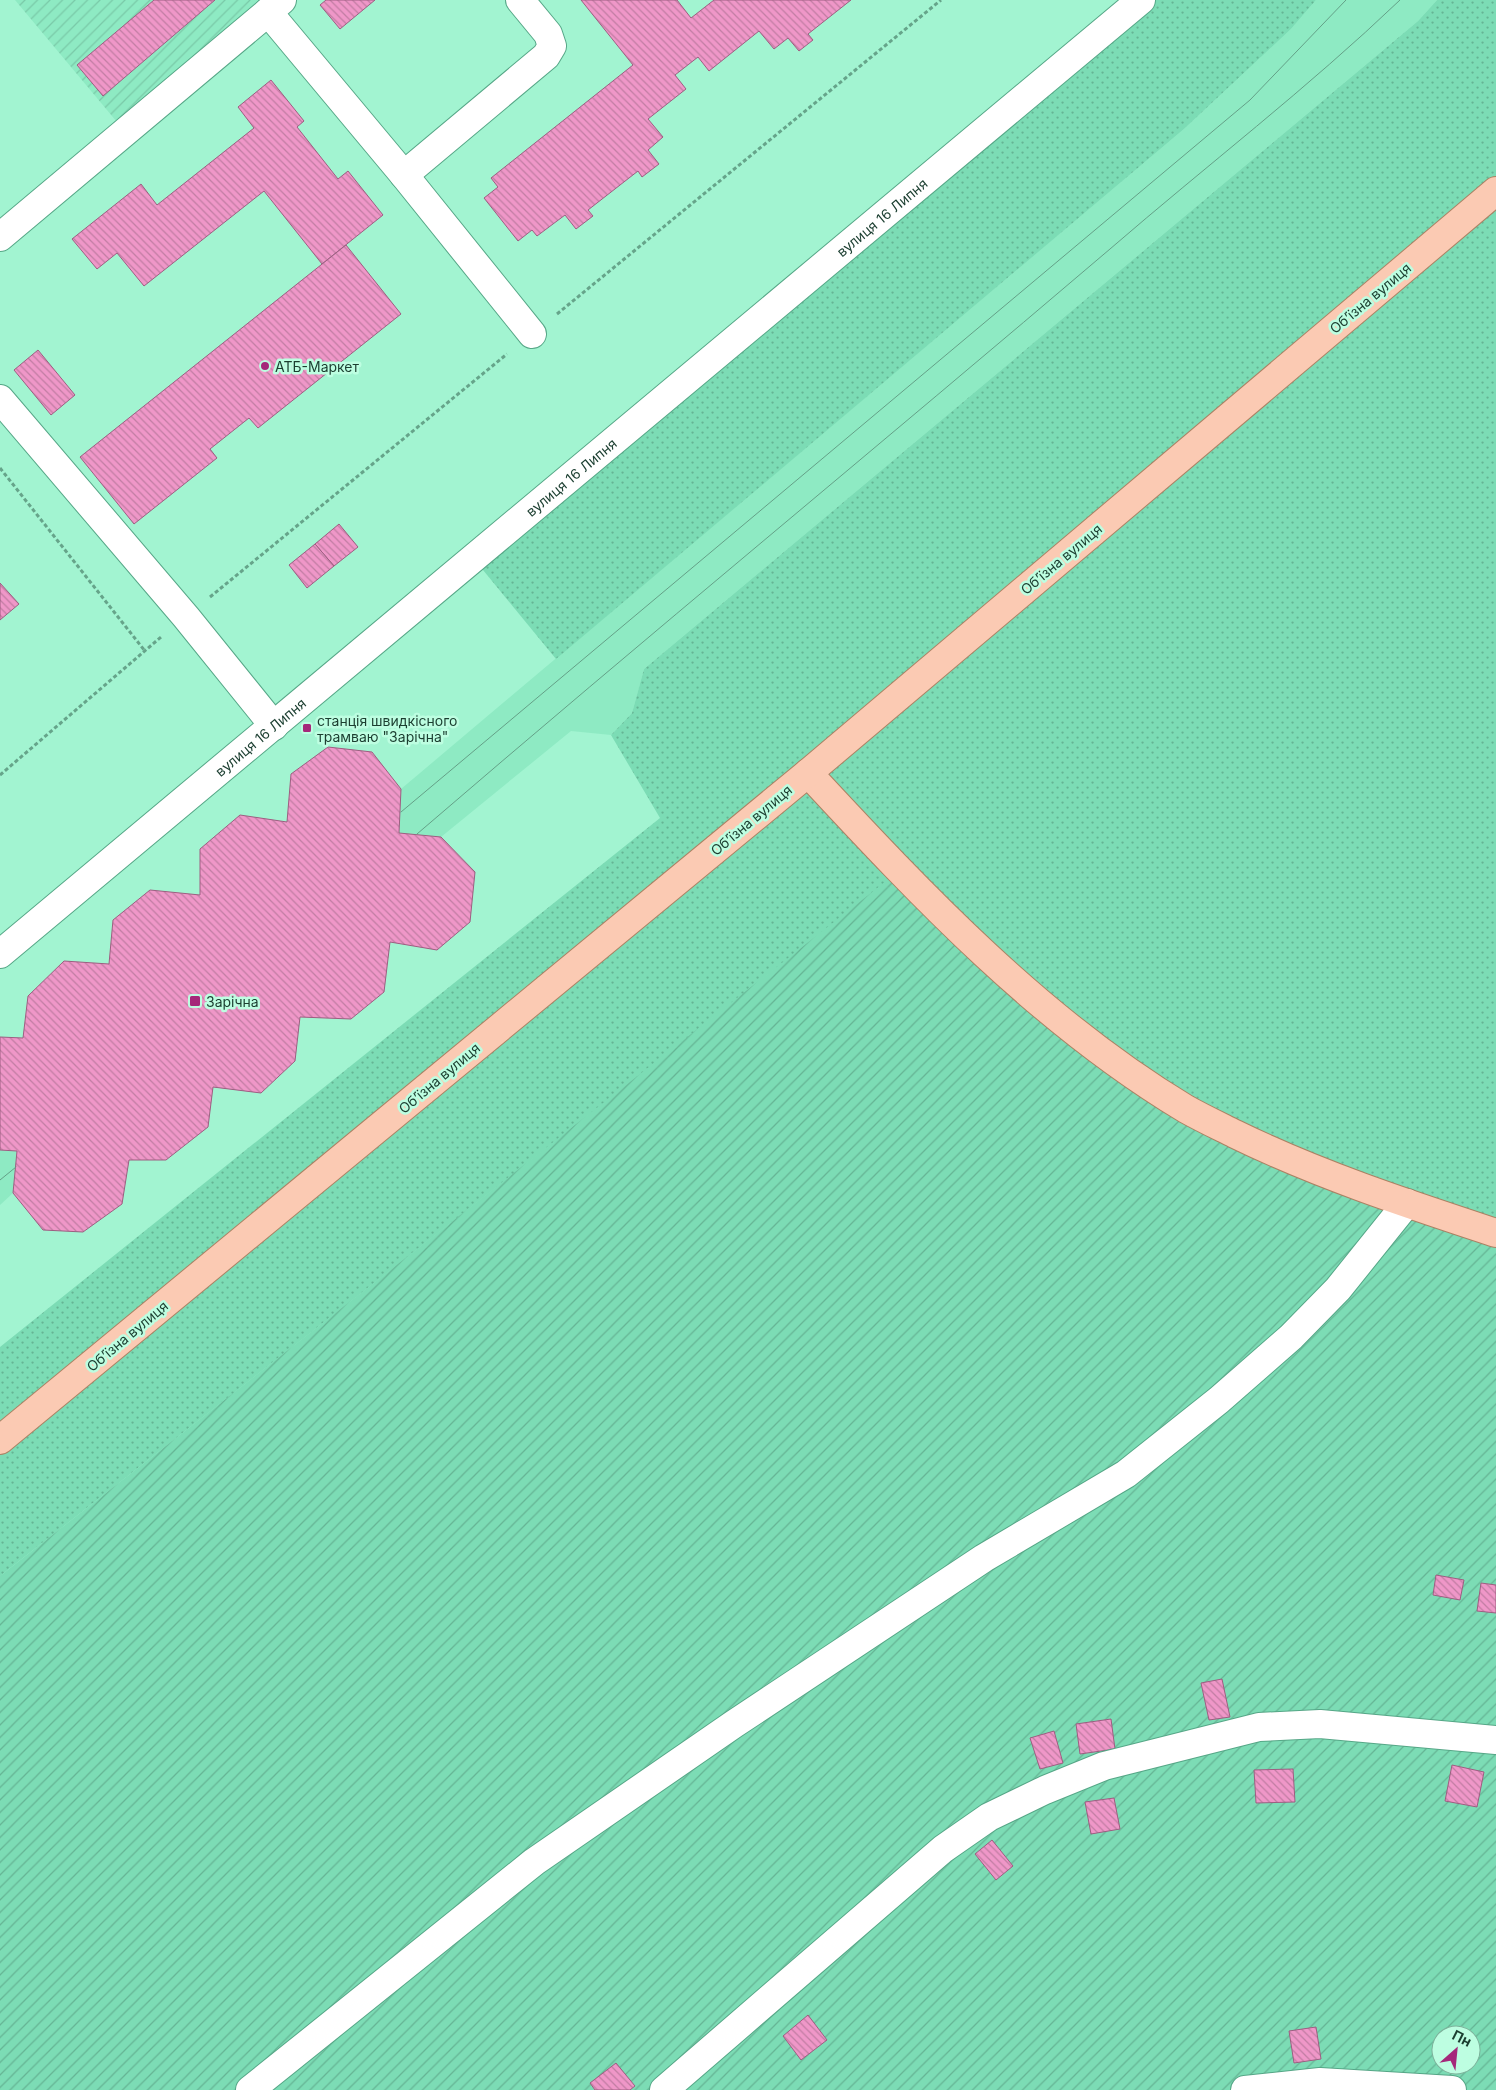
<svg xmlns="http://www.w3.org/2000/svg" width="1496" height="2090" font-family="Inter,sans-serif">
  <defs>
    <pattern id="industrial-furrows" width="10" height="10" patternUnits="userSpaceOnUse" patternTransform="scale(1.25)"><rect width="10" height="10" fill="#8eeac3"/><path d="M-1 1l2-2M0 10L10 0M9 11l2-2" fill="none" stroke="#7acaa8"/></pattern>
    <pattern id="grass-dots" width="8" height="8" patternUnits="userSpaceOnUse" patternTransform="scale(1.25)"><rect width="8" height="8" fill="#7cdcb5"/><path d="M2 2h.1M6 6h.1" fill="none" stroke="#65b494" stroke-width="1.8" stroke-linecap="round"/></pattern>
    <pattern id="garden-furrows" width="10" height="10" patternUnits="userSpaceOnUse" patternTransform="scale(1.25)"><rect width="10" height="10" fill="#7cdcb5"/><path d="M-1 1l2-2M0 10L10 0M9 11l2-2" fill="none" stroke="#65b494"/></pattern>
    <pattern id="building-back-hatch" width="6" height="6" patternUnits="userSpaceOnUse" patternTransform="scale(1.25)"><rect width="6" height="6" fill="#ef97c8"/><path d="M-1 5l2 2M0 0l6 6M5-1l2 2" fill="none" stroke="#c17da3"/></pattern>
  </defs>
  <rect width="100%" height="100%" fill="#a2f4d1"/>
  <g fill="#8eeac3">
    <path d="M1316 0H1437L1418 21 644 669 632 713 611 735 571 731 441 837 399 833 401 789 1184 129 1291 29Z"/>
    <path d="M0 1150 17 1151 13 1193 0 1205Z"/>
  </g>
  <path fill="url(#industrial-furrows)" d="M15 0H266L117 122Z"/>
  <g fill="url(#grass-dots)">
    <path d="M1141 0H1316L1291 29 1184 129 556 659 474 559Z"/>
    <path d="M1437 0H1496V1233L1187 1110 899 872 0 1576V1347L660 818 611 735 632 713 644 669 1418 21Z"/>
  </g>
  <path fill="url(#garden-furrows)" fill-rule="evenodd" d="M899 871 1187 1110 1496 1233V2090H0V1576ZM1441 2035H1471V2065H1441Z"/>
  <g fill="url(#building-back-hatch)" stroke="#9d5e81">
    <path d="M154 0H215L103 96 77 65Z"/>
    <path d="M326 0H375L340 29 320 5Z"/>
    <path d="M581 0H677L691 18 714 0H851L808 34 813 40 799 51 788 38 774 49 759 31 709 71 698 57 675 75 686 89 648 119 663 137 648 150 659 164 642 177 638 171 588 210 593 216 576 229 565 215 537 236 532 230 518 241 484 198 498 187 491 178 633 65Z"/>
    <path d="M271 80 304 121 297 127 338 179 348 171 383 215 322 264 264 191 144 286 117 253 97 269 72 239 141 184 157 205 254 128 238 107Z"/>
    <path d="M346 245 401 314 258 428 249 418 210 449 217 458 134 524 80 457Z"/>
    <path d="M38 350 75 395 51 415 14 370Z"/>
    <path d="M339 524 358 547 334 566 315 544Z"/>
    <path d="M315 544 334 566 307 588 289 565Z"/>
    <path d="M0 583 19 604 0 620Z"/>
    <path d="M328 747 372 752 401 789 399 833 441 837 475 872 470 922 437 950 390 942 384 992 351 1019 300 1017 295 1061 261 1093 213 1087 208 1127 166 1160H129L122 1204 83 1232 43 1230 13 1193 17 1151 0 1150V1037L23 1038 28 996 64 961 109 964 113 920 150 890 200 895V849L240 815 287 822 291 774Z"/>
    <path d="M1436 1575 1464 1580 1460 1600 1433 1595Z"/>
    <path d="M1481 1583 1496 1585V1613L1477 1611Z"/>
    <path d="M1222 1679 1230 1717 1209 1720 1201 1683Z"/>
    <path d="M1111 1719 1115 1749 1080 1754 1076 1724Z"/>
    <path d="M1054 1731 1063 1763 1040 1769 1030 1738Z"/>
    <path d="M1452 1765 1484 1772 1477 1807 1445 1801Z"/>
    <path d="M1293 1769 1295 1802 1256 1803 1254 1770Z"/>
    <path d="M1114 1798 1120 1829 1091 1834 1085 1802Z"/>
    <path d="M992 1840 1013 1866 996 1880 975 1854Z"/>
    <path d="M808 2015 827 2040 801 2060 783 2036Z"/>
    <path d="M1316 2027 1321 2059 1294 2063 1289 2031Z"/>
    <path d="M616 2063 635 2086 630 2090H595L590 2083Z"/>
  </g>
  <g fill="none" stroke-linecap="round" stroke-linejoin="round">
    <g stroke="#56a787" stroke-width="30">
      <g id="minor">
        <path d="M282 0 268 12 404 175 532 334"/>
        <path d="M404 175 546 56 552 46 548 34 520 0"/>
        <path d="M0 237 268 12"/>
        <path d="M0 399 186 617 274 726"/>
        <path id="s1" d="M0 954 1141 0"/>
        <path d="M250 2090 534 1862 734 1724 984 1558 1126 1474 1219 1400 1291 1337 1338 1289 1407 1203"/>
        <path d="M664 2090 943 1849 989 1817 1045 1790 1104 1766 1259 1727 1320 1724 1496 1740"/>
        <path d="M1245 2090 1320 2082 1452 2090"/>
      </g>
    </g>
    <g stroke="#ab8264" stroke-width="30">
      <g id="major">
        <path d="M808 773C922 896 1041 1022 1186 1109 1202 1118 1219 1126 1235 1134 1319 1175 1408 1204 1496 1233"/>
        <path d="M0 1440 808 773 1496 191"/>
      </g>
    </g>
    <g stroke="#66a48a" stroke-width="3" stroke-dasharray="4 2.5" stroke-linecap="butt">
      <path d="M557 314 941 0"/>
      <path d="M0 468 145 651"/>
      <path d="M210 597 507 354"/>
      <path d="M0 775 161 637"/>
    </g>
    <use href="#minor" stroke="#fff" stroke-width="28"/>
    <use href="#major" stroke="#fbcab3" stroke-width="28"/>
    <g stroke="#64a087" stroke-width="1">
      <path d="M401 812 1250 100 1346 0"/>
      <path d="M417 834C646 637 880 445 1110 249 1206 166 1308 88 1400 0"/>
      <path d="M0 1180 16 1167"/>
    </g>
  </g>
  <g fill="#a5287a" stroke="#bdfee1" stroke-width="2">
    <circle cx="265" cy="366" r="5"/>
    <rect x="302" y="723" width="10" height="10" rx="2.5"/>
    <rect x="189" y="995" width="12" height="12" rx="2.5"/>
  </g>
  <g text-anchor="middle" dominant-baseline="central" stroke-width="5" stroke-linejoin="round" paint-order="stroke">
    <g font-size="14" fill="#1b3e30" stroke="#bdfee1">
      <text stroke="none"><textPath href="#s1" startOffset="1149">вулиця 16 Липня</textPath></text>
      <text transform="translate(1370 298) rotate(-40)">Обʼїзна вулиця</text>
      <text stroke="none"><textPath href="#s1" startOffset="744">вулиця 16 Липня</textPath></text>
      <text transform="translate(1061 559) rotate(-40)">Обʼїзна вулиця</text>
      <text stroke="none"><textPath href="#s1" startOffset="339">вулиця 16 Липня</textPath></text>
      <text transform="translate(751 820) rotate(-40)">Обʼїзна вулиця</text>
      <text transform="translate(439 1078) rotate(-40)">Обʼїзна вулиця</text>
      <text transform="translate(127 1336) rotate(-40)">Обʼїзна вулиця</text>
    </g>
    <g font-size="14" fill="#1b3e30" stroke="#bdfee1" text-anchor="start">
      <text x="275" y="366">АТБ-Маркет</text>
      <text x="317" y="720">станція швидкісного<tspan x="317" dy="16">трамваю "Зарічна"</tspan></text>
      <text x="206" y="1001">Зарічна</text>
    </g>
  </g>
  <g transform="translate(1456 2050) rotate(27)"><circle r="24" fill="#bdfee1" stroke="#7cb19a"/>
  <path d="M0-4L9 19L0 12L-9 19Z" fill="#a5287a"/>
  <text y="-8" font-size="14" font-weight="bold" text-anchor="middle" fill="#1b3e30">Пн</text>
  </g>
</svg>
